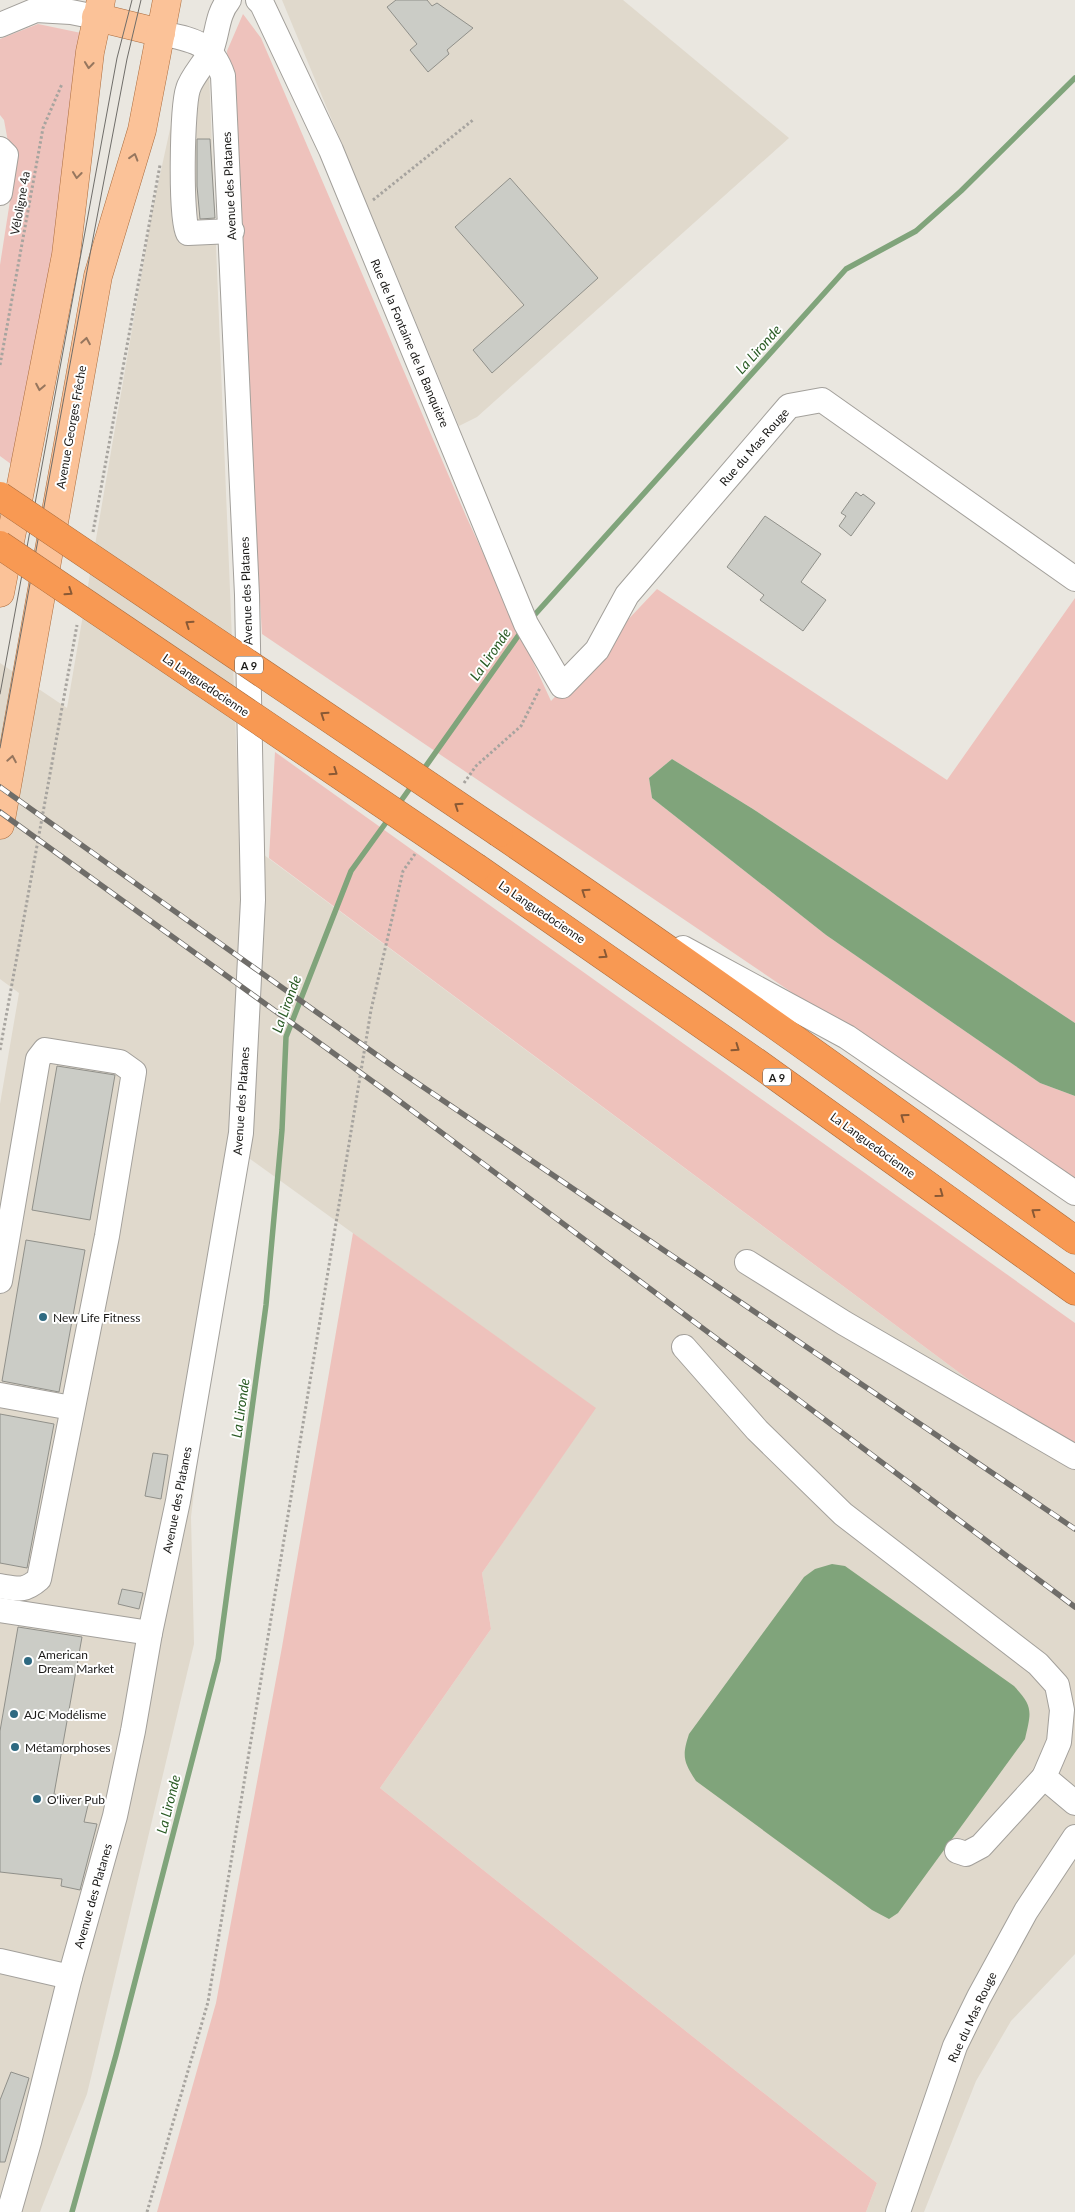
<svg xmlns="http://www.w3.org/2000/svg" width="1075" height="2212" font-family="Lato,sans-serif">
  <rect width="100%" height="100%" fill="#eae7e0"/>
  <g fill="#e0d9cc">
    <path d="M282 0H623L789 138 477 417 459 426Z"/>
    <path d="M194 55 209 73 240 837 1075 1459V1954L1011 2021 976 2081 924 2212H866L877 2183 380 1788 491 1629 482 1573 595 1408 235 1148 191 1517 194 1644 87 2094 40 2212H0V1104L19 993 0 979V663L67 708 153 207 181 79Z"/>
  </g>
  <g fill="#eec2bc">
    <path d="M243 14 261 38 466 516 551 701 657 589 947 780 1075 598V1023L753 809 672 759 649 778 652 798 826 935 1040 1083 1075 1096V1184L262 634 227 51Z"/>
    <path d="M38 24 86 34 54 275 15 467 0 456V265L14 175 4 120 0 115V39Z"/>
    <path d="M275 752 1075 1323V1459L269 858Z"/>
    <path d="M353 1233 596 1408 482 1573 491 1629 380 1788 877 2183 866 2212H157L216 2003 282 1647Z"/>
  </g>
  <g fill="#80a47b">
    <path d="M672 759 753 809 1075 1023V1096L1040 1083 826 935 652 798 649 778Z"/>
    <path d="M832 1564 845 1566 1014 1686C1034 1707 1031 1712 1025 1739L898 1913 889 1919 872 1910 696 1781C683 1761 682 1756 689 1734L804 1577 815 1569Z"/>
  </g>
  <g fill="none" stroke-linecap="round" stroke-linejoin="round">
    <g stroke="#80a47b" stroke-width="5.5">
      <path d="M530 620 846 269 916 231 961 191 1075 78"/>
      <path d="M421 773 523 629"/>
      <path d="M398 805 413 784"/>
      <path d="M72 2212 116 2055 218 1660 266 1305 282 1130 286 1037 351 871 390 817"/>
    </g>
  </g>
  <g fill="#cbccc6" stroke="#90908a">
    <path d="M396 0H427L432 6 437 3 473 28 447 50 449 54 428 72 410 50 417 44 387 7Z"/>
    <path d="M197 139H210L215 218 200 219 197 186Z"/>
    <path d="M510 178 598 278 492 373 473 350 524 305 455 227Z"/>
    <path d="M856 492 861 496 863 494 875 503 851 536 839 526 846 516 841 513Z"/>
    <path d="M765 516 821 554 801 582 826 600 803 631 760 600 764 595 727 567Z"/>
    <path d="M57 1066 115 1075 90 1220 32 1210Z"/>
    <path d="M26 1240 85 1250 59 1392 2 1381Z"/>
    <path d="M0 1414 54 1424 27 1568 0 1563Z"/>
    <path d="M153 1453 168 1455 161 1499 145 1496Z"/>
    <path d="M122 1589 143 1593 139 1609 118 1604Z"/>
    <path d="M18 1627 82 1637 54 1794 89 1801 84 1822 97 1824 80 1890 61 1886 62 1879 0 1872V1731Z"/>
    <path d="M11 2072 29 2078 5 2162H0V2100Z"/>
  </g>
  <g fill="none" stroke-linecap="round" stroke-linejoin="round">
    <g stroke="#a3a09b" stroke-width="26">
      <g id="minor">
        <path d="M229 0C216 15 218 36 210 53 204 64 191 78 188 89 182 107 180 219 188 233L232 231"/>
        <path d="M258 0 262 4 331 150 526 624 562 686 597 650 627 595 789 406 822 400 1075 579"/>
        <path d="M0 25 36 10 71 12 96 17"/>
        <path d="M0 149 6 155 0 193"/>
        <path d="M683 948 847 1037 1075 1193"/>
        <path d="M747 1262 844 1323 1075 1457"/>
        <path d="M0 1281 38 1059 45 1050 120 1062 134 1072 107 1236 39 1579C24 1592 18 1589 0 1586"/>
        <path d="M684 1347 757 1430 843 1514 1038 1664 1057 1685 1062 1710 1059 1742 1044 1777 1075 1803"/>
        <path d="M0 1395 72 1408"/>
        <path d="M0 1610 150 1633"/>
        <path d="M957 1851 966 1854 981 1846 1044 1777"/>
        <path d="M0 1961 70 1977"/>
        <path d="M9 2212 29 2142 70 1977 115 1816 133 1731 150 1633 178 1501 241 1133 253 900 247 595 223 76C212 42 193 40 161 33"/>
        <path d="M898 2212 955 2046 979 1997 1026 1911 1075 1837"/>
      </g>
    </g>
    <g stroke="#aa6c3e" stroke-width="29">
      <g id="major">
        <path d="M96 17 161 33"/>
        <path d="M0 593 66 255 90 52 101 0"/>
        <path d="M0 825 98 276 142 130 167 0"/>
      </g>
    </g>
    <g stroke="#aa6c3e" stroke-width="29">
      <g id="highway">
        <path d="M499 833C694 965 884 1103 1075 1240"/>
        <path d="M477 868 756 1062 1075 1291"/>
      </g>
    </g>
    <g stroke="#a7a49f" stroke-width="3" stroke-dasharray="2.5 2.5" stroke-linecap="butt">
      <path d="M373 200 473 120"/>
      <path d="M0 365 43 128 62 84"/>
      <path d="M93 532 160 165"/>
      <path d="M464 783 476 766 521 726 540 688"/>
      <path d="M0 1050 77 625"/>
      <path d="M147 2212 208 2002 371 1010 403 871 415 854"/>
    </g>
    <use href="#minor" stroke="#fff" stroke-width="24"/>
    <use href="#major" stroke="#fbc298" stroke-width="28"/>
    <use href="#highway" stroke="#f89953" stroke-width="28"/>
    <g stroke="#6f6d69" stroke-width="1">
      <path d="M0 694 117 58 132 0"/>
      <path d="M0 748 91 249 127 59 141 0"/>
    </g>
    <g stroke="#6f6d69" stroke-width="5.5">
      <g id="rail">
        <path d="M0 787 398 1070 1075 1529"/>
        <path d="M0 812 390 1094 1075 1607"/>
      </g>
    </g>
    <use href="#rail" stroke="#fff" stroke-width="4" stroke-dasharray="11" stroke-linecap="butt"/>
    <g stroke="#aa6c3e" stroke-width="29" stroke-linecap="butt">
      <g id="highway-bridge">
        <path d="M0 496 499 833"/>
        <path d="M0 545 477 868"/>
      </g>
    </g>
    <use href="#highway-bridge" stroke="#f89953" stroke-width="28"/>
  </g>
  <defs><path id="oneway-chevron" d="M-2-3.5L2.5 0L-2 3.5" fill="none" stroke-width="1.6" stroke-linecap="round" stroke-linejoin="round" transform="scale(1.25)"/></defs>
  <g stroke="#96765e">
    <use href="#oneway-chevron" transform="translate(89 65) rotate(96)"/>
    <use href="#oneway-chevron" transform="translate(134 157) rotate(-73)"/>
    <use href="#oneway-chevron" transform="translate(77 175) rotate(97)"/>
    <use href="#oneway-chevron" transform="translate(86 341) rotate(-80)"/>
    <use href="#oneway-chevron" transform="translate(40 387) rotate(101)"/>
    <use href="#oneway-chevron" transform="translate(12 759) rotate(-80)"/>
  </g>
  <g stroke="#895935">
    <use href="#oneway-chevron" transform="translate(69 592) rotate(34)"/>
    <use href="#oneway-chevron" transform="translate(189 624) rotate(-146)"/>
    <use href="#oneway-chevron" transform="translate(324 715) rotate(-146)"/>
    <use href="#oneway-chevron" transform="translate(334 772) rotate(34)"/>
    <use href="#oneway-chevron" transform="translate(458 806) rotate(-146)"/>
    <use href="#oneway-chevron" transform="translate(585 892) rotate(-146)"/>
    <use href="#oneway-chevron" transform="translate(604 955) rotate(35)"/>
    <use href="#oneway-chevron" transform="translate(736 1048) rotate(35)"/>
    <use href="#oneway-chevron" transform="translate(904 1117) rotate(-144)"/>
    <use href="#oneway-chevron" transform="translate(940 1194) rotate(36)"/>
    <use href="#oneway-chevron" transform="translate(1035 1212) rotate(-144)"/>
  </g>
  <g fill="#2e6981" stroke="#fff" stroke-width="2">
    <circle cx="43" cy="1317" r="5"/>
    <circle cx="28" cy="1661" r="5"/>
    <circle cx="14" cy="1714" r="5"/>
    <circle cx="15" cy="1747" r="5"/>
    <circle cx="37" cy="1799" r="5"/>
  </g>
  <g text-anchor="middle" dominant-baseline="central" stroke-width="4" stroke-linejoin="round" paint-order="stroke">
    <g fill="#fff" stroke="#5f5e5d" stroke-width="1">
      <rect x="235" y="656.5" width="28" height="17" rx="4"/>
      <rect x="763" y="1068.5" width="28" height="17" rx="4"/>
    </g>
    <g font-size="11" font-weight="bold" fill="#1a1917">
      <text x="249" y="665">A 9</text>
      <text x="777" y="1077">A 9</text>
    </g>
    <g font-size="12" fill="#1a1917" stroke="#fff">
      <text transform="translate(229 186) rotate(-93)">Avenue des Platanes</text>
      <text transform="translate(20 203) rotate(-80)">Véloligne 4a</text>
      <text transform="translate(410 343) rotate(67)">Rue de la Fontaine de la Banquière</text>
      <text transform="translate(71 427) rotate(-80)">Avenue Georges Frêche</text>
      <text transform="translate(754 447) rotate(-49)">Rue du Mas Rouge</text>
      <text transform="translate(246 591) rotate(-92)">Avenue des Platanes</text>
      <text transform="translate(206 685) rotate(34)">La Languedocienne</text>
      <text transform="translate(542 912) rotate(34)">La Languedocienne</text>
      <text transform="translate(241 1101) rotate(-86)">Avenue des Platanes</text>
      <text transform="translate(873 1145) rotate(36)">La Languedocienne</text>
      <text transform="translate(177 1500) rotate(-79)">Avenue des Platanes</text>
      <text transform="translate(93 1896) rotate(-74)">Avenue des Platanes</text>
      <text transform="translate(972 2017) rotate(-65)">Rue du Mas Rouge</text>
    </g>
    <g font-size="12" fill="#1a1917" stroke="#fff" text-anchor="start">
      <text x="53" y="1317">New Life Fitness</text>
      <text x="38" y="1654">American<tspan x="38" dy="14">Dream Market</tspan></text>
      <text x="24" y="1714">AJC Modélisme</text>
      <text x="25" y="1747">Métamorphoses</text>
      <text x="47" y="1799">O'liver Pub</text>
    </g>
    <g font-size="14" font-style="italic" fill="#2a5b24" stroke="#fff">
      <text transform="translate(758 349) rotate(-48)">La Lironde</text>
      <text transform="translate(490 654) rotate(-55)">La Lironde</text>
      <text transform="translate(286 1004) rotate(-70)">La Lironde</text>
      <text transform="translate(240 1408) rotate(-82)">La Lironde</text>
      <text transform="translate(168 1804) rotate(-76)">La Lironde</text>
    </g>
  </g>
</svg>
